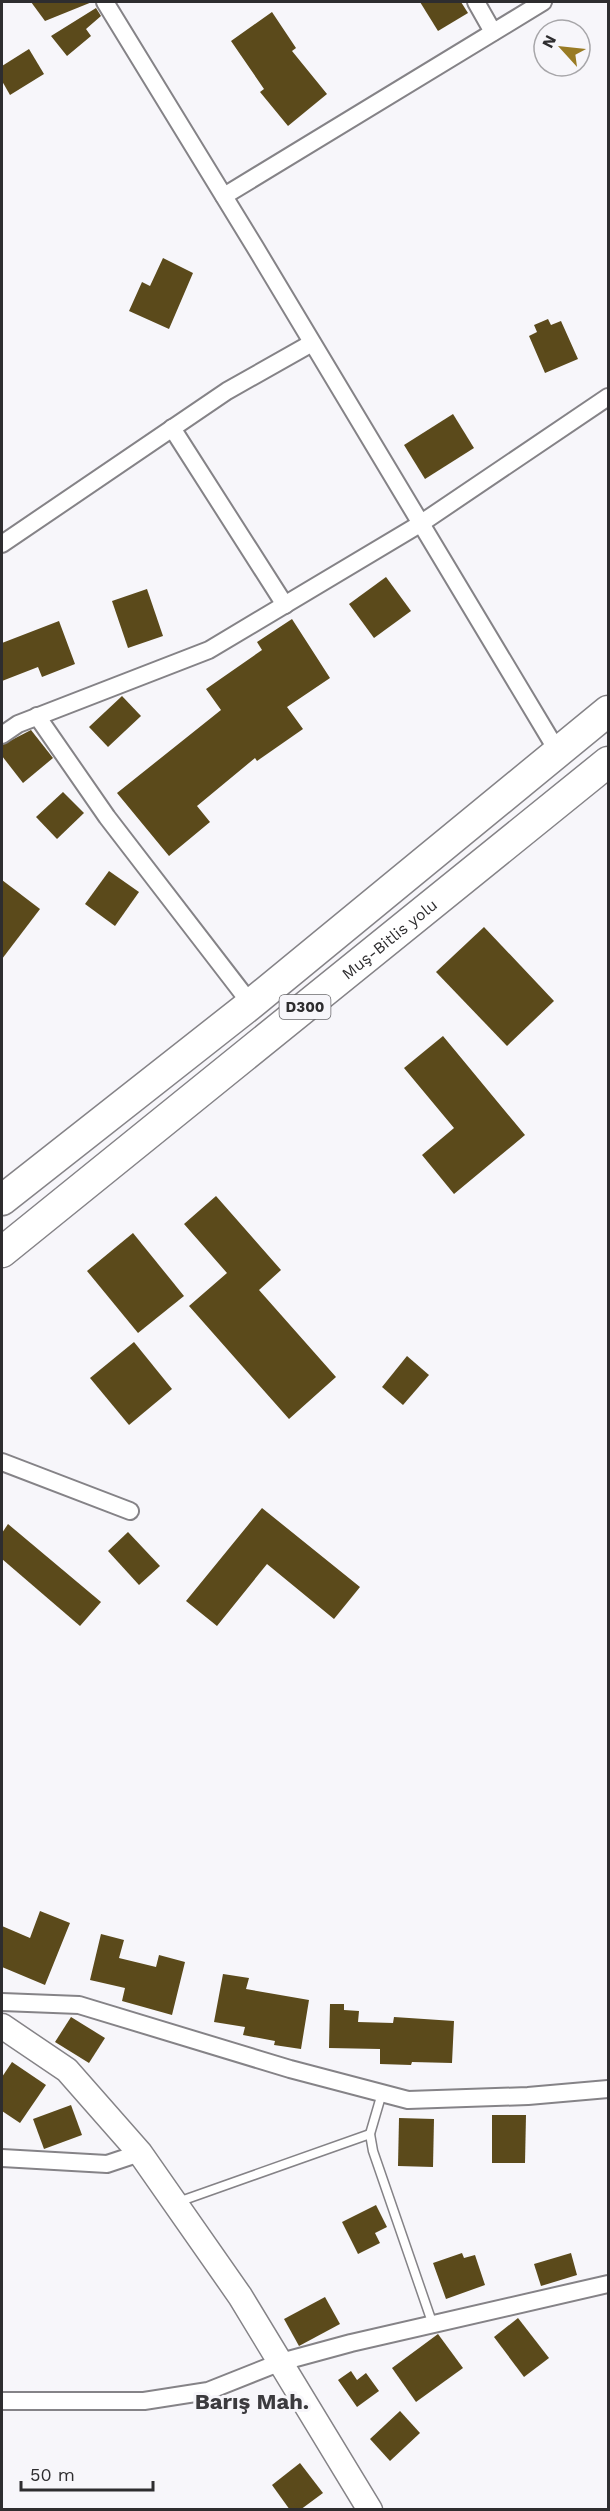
<svg xmlns="http://www.w3.org/2000/svg" width="610" height="2511" font-family="'Work Sans',sans-serif">
  <rect width="100%" height="100%" fill="#f7f6fa"/>
  <g fill="#5b4a1b">
    <path d="M31 2H92L45 21Z"/>
    <path d="M420 2H461L468 13 438 31Z"/>
    <path d="M96 8 101 16 86 29 91 36 67 56 51 36Z"/>
    <path d="M272 12 296 48 292 51 327 94 288 126 260 92 264 89 231 41Z"/>
    <path d="M29 49 44 74 10 95 2 81V66Z"/>
    <path d="M163 258 193 273 169 329 129 311 142 282 150 286Z"/>
    <path d="M548 319 551 325 561 321 578 359 545 373 529 336 537 332 534 325Z"/>
    <path d="M453 414 474 448 425 479 404 445Z"/>
    <path d="M386 577 411 611 374 638 349 604Z"/>
    <path d="M147 589 163 636 128 648 112 601Z"/>
    <path d="M292 619 330 678 287 707 303 729 257 761 255 758 197 806 210 822 169 856 117 793 221 710 206 689 262 650 257 642Z"/>
    <path d="M59 621 75 664 42 677 38 667 2 681V643Z"/>
    <path d="M122 696 141 716 108 747 89 727Z"/>
    <path d="M31 730 53 758 23 783 2 756V745Z"/>
    <path d="M63 792 84 813 57 839 36 817Z"/>
    <path d="M109 871 139 892 115 926 85 904Z"/>
    <path d="M2 880 40 909 2 959Z"/>
    <path d="M484 927 554 1001 507 1046 436 972Z"/>
    <path d="M443 1036 525 1135 454 1194 422 1155 454 1128 404 1068Z"/>
    <path d="M216 1196 281 1270 259 1290 336 1377 289 1419 189 1306 227 1273 184 1224Z"/>
    <path d="M133 1233 184 1296 138 1333 87 1271Z"/>
    <path d="M134 1342 172 1389 129 1425 90 1378Z"/>
    <path d="M407 1356 429 1375 403 1405 382 1387Z"/>
    <path d="M262 1508 360 1587 334 1619 267 1564 217 1626 186 1601Z"/>
    <path d="M8 1524 101 1602 80 1626 2 1559V1533Z"/>
    <path d="M128 1532 160 1566 139 1585 108 1551Z"/>
    <path d="M40 1911 70 1923 45 1985 2 1967V1926L30 1938Z"/>
    <path d="M101 1934 124 1940 119 1958 156 1967 159 1955 185 1962 172 2015 122 2001 125 1988 90 1980Z"/>
    <path d="M223 1974 249 1978 246 1989 309 2000 301 2049 274 2045 275 2041 243 2035 245 2027 214 2022Z"/>
    <path d="M330 2004H344V2010L359 2011 358 2022 393 2023 394 2017 454 2021 452 2063 412 2062 411 2065 380 2064V2049L329 2048Z"/>
    <path d="M71 2017 105 2038 89 2063 55 2042Z"/>
    <path d="M12 2062 46 2085 20 2123 2 2111V2077Z"/>
    <path d="M71 2105 82 2135 44 2149 33 2119Z"/>
    <path d="M492 2115H526L525 2163H492Z"/>
    <path d="M399 2118 434 2119 433 2167 398 2166Z"/>
    <path d="M376 2205 387 2227 375 2233 380 2243 358 2254 342 2222Z"/>
    <path d="M462 2253 464 2258 475 2255 485 2285 446 2299 433 2263Z"/>
    <path d="M571 2253 577 2275 541 2286 534 2264Z"/>
    <path d="M325 2297 340 2324 299 2346 284 2319Z"/>
    <path d="M518 2318 549 2358 524 2377 494 2337Z"/>
    <path d="M438 2334 463 2368 416 2402 392 2368Z"/>
    <path d="M351 2371 357 2380 366 2373 379 2391 357 2407 338 2380Z"/>
    <path d="M400 2411 420 2433 390 2461 370 2439Z"/>
    <path d="M300 2463 323 2493 300 2510H290L272 2485Z"/>
  </g>
  <g fill="none" stroke-linecap="round" stroke-linejoin="round">
    <g stroke="#858387" stroke-width="11">
      <g id="lane">
        <path d="M382 2093 370 2134 373 2151 433 2325"/>
        <path d="M178 2202 370 2134"/>
      </g>
    </g>
    <g stroke="#858387" stroke-width="20">
      <g id="street">
        <path d="M105 2 255 247 558 752"/>
        <path d="M476 2 493 32"/>
        <path d="M224 196 543 2"/>
        <path d="M172 428 285 605"/>
        <path d="M2 544 227 391 312 343"/>
        <path d="M37 716 107 817 251 1004"/>
        <path d="M2 735 18 724 209 650 420 524 608 397"/>
        <path d="M2 1462 130 1511"/>
        <path d="M2 2002 79 2005 290 2069 408 2100 528 2096 608 2089"/>
        <path d="M2 2158 107 2164 140 2153"/>
        <path d="M2 2401H144L208 2391 281 2362 351 2343 608 2284"/>
      </g>
    </g>
    <g stroke="#858387" stroke-width="27">
      <path id="secondary" d="M2 2026 67 2070 140 2153 240 2296 370 2510"/>
    </g>
    <g stroke="#858387" stroke-width="33">
      <g id="highway">
        <path d="M2 1200 251 1004 608 711"/>
        <path id="s1" d="M2 1252 608 762"/>
      </g>
    </g>
    <use href="#lane" stroke="#fff" stroke-width="8"/>
    <use href="#street" stroke="#fff" stroke-width="16"/>
    <use href="#secondary" stroke="#fff" stroke-width="24"/>
    <use href="#highway" stroke="#fff" stroke-width="30"/>
  </g>
  <g text-anchor="middle" dominant-baseline="central" stroke-width="6" stroke-linejoin="round" paint-order="stroke">
    <rect fill="#f7f6fa" stroke="#6a696c" stroke-width="1.5" x="279.5" y="995" width="51" height="24" rx="4.5"/>
    <g font-size="15" font-weight="bold" fill="#2e2d2f">
      <text x="305" y="1007">D300</text>
    </g>
    <g font-size="16" fill="#2e2d2f" stroke="#f7f6fa">
      <text stroke="none"><textPath href="#s1" startOffset="498">Muş-Bitlis yolu</textPath></text>
    </g>
    <g font-size="22" font-weight="bold" fill="#3c3b3e" stroke="#f7f6fa">
      <text x="252" y="2401">Barış Mah.</text>
    </g>
  </g>
  <rect width="610" height="2511" fill="none" stroke="#2e2d2f" stroke-width="6"/>
  <g transform="translate(562 48) rotate(297)"><circle r="28" fill="#f7f6fa" stroke="#a7a6a9" stroke-width="1.5"/>
  <path d="M0-4.5L10 22L0 15L-10 22Z" fill="#997b24"/>
  <text y="-9" font-size="16" font-weight="bold" text-anchor="middle" fill="#2e2d2f">N</text>
  </g>
  <path d="M21 2481v9h132v-9" fill="none" stroke="#2e2d2f" stroke-width="3"/>
  <text x="30" y="2481" font-size="18" fill="#2e2d2f" stroke="#f7f6fa" stroke-width="4.5" paint-order="stroke">50 m</text>
</svg>
